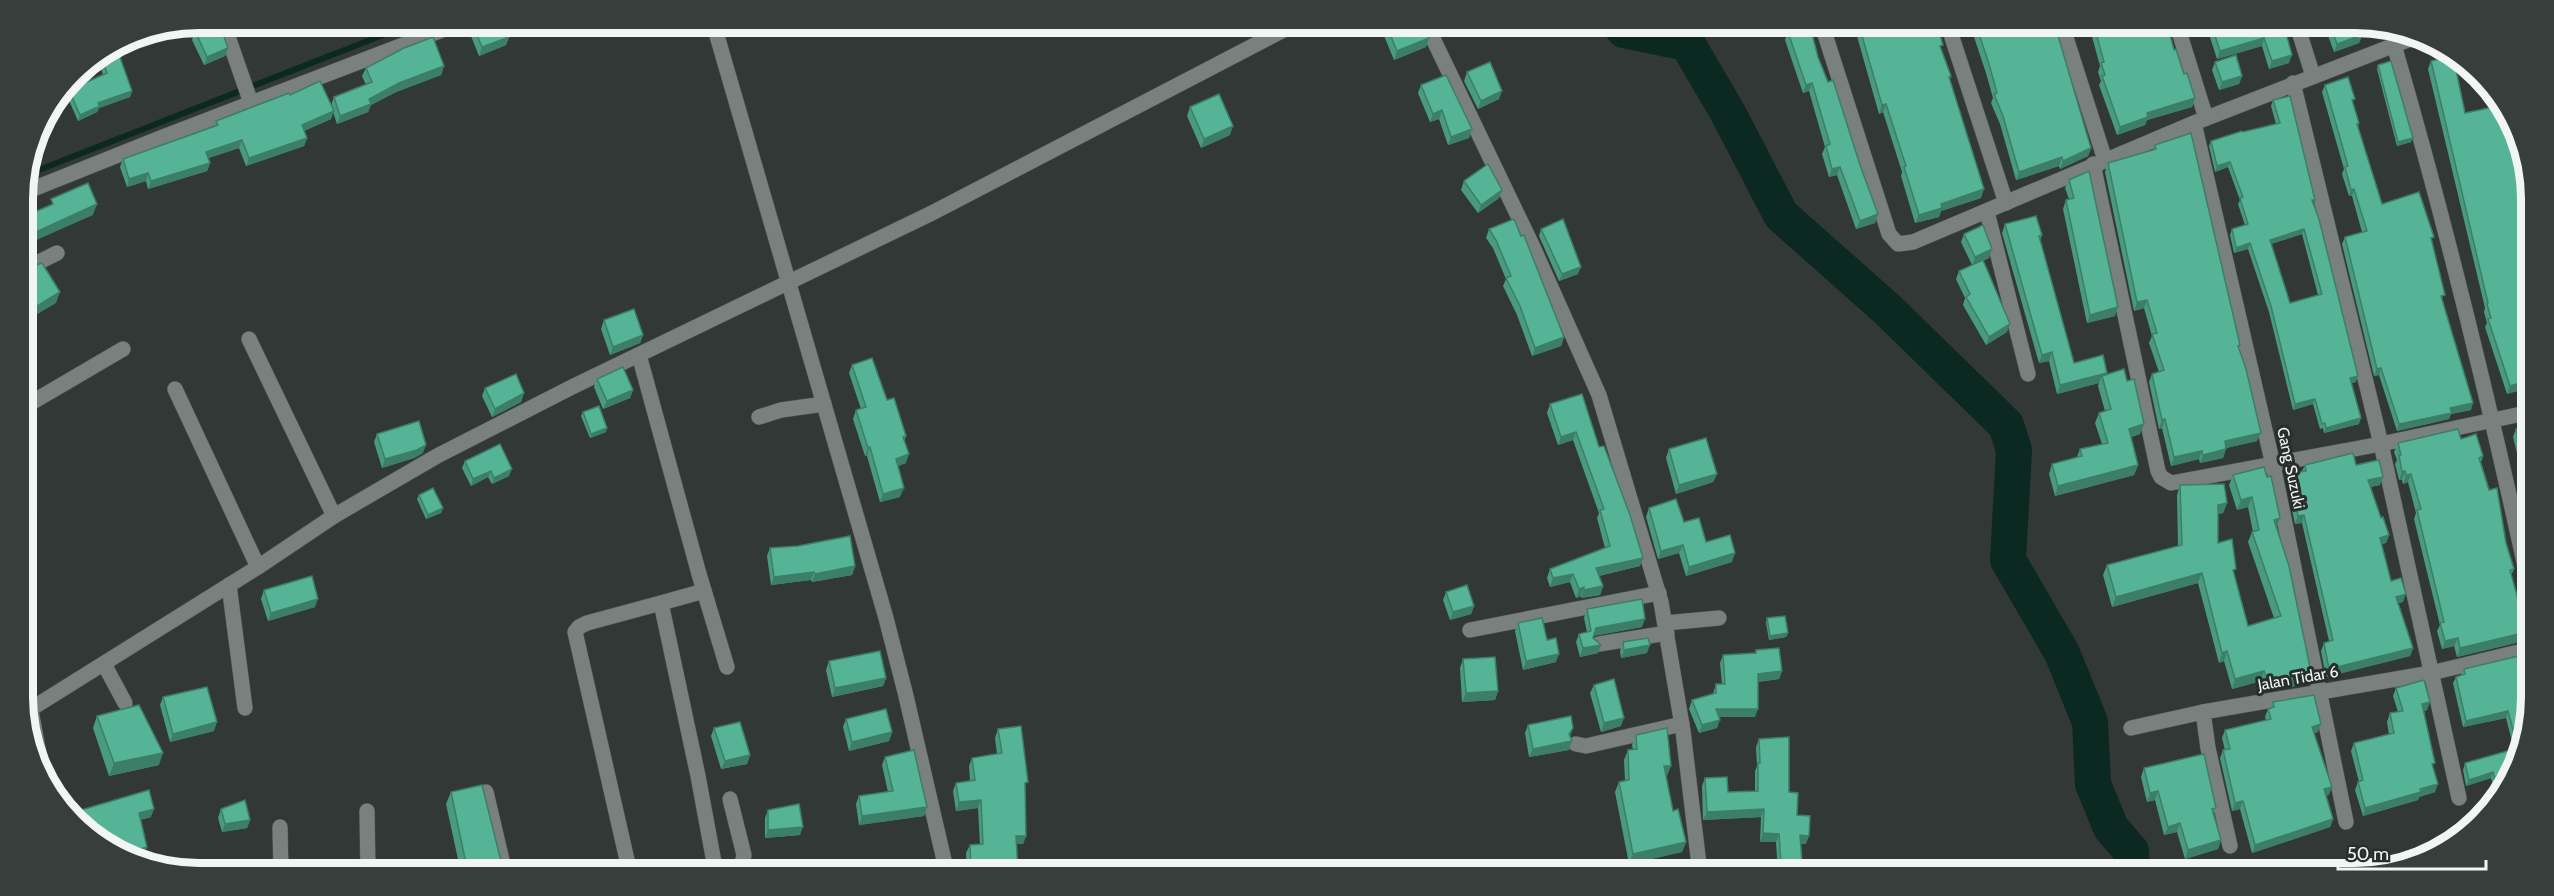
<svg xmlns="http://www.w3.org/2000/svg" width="2554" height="896" font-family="Cabin,sans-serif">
  <rect width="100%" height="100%" fill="#323836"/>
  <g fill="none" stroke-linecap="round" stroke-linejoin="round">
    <path stroke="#0b2920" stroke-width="6" d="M26 175 416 22"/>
    <path stroke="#0b2920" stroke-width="36" d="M1618 22 1624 30 1687 43 1728 113 1781 215 1887 309 2006 425 2014 450 2008 560 2062 653 2090 722 2093 784 2111 828 2131 851 2132 873"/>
    <g stroke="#515755" stroke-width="16">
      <g id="minor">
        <path d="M223 22 251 103"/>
        <path d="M713 22 886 618 906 696 947 873"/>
        <path d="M1425 22 1533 247 1599 395 1661 602 1683 731 1700 873"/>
        <path d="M1821 22 1889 234 1898 244 1913 242 2194 123 2418 36"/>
        <path d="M1947 22 2006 203"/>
        <path d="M2061 22 2105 160"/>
        <path d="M2176 22 2206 118"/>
        <path d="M2296 22 2313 76"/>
        <path d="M2394 45C2447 227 2491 409 2531 594"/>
        <path d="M2293 83 2381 444 2459 798"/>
        <path d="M2194 123 2273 465 2346 822"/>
        <path d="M2093 164 2158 471 2161 477 2171 483 2381 444 2531 412"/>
        <path d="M23 193 163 137 463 22"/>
        <path d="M1987 212 2028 374"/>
        <path d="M23 270 57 253"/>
        <path d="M249 339 334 516"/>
        <path d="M639 355 699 574 727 667"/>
        <path d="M175 389 258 567"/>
        <path d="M24 407 123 349"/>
        <path d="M759 417 781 410 824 404"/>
        <path d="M229 585 245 708"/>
        <path d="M704 591 661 603 698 776 716 873"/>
        <path d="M1665 623 1719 618"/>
        <path d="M1470 630 1659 593"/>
        <path d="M1599 644 1667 633"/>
        <path d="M104 664 125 703"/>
        <path d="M26 684 40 759"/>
        <path d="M26 712 258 567 334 516 437 456 572 387 932 213 1299 22"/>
        <path d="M2131 728 2203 712"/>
        <path d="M1576 744 1586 746 1682 724"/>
        <path d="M486 792 505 873"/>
        <path d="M730 799 744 855 740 873"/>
        <path d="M367 811 368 873"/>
        <path d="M280 827 281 873"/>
        <path d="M2230 846 2208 748 2203 712 2431 673 2531 649"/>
        <path d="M630 873 575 632 579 627 587 623 661 603"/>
      </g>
    </g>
    <use href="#minor" stroke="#79807d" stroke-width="15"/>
  </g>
  <g fill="#499b80" fill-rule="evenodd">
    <path d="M1382 22H1422L1429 38 1426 47 1394 60 1380 26Z"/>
    <path d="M1788 22H1812L1810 26 1818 57 1878 214 1875 223 1856 229 1837 175 1829 177 1822 154 1825 147 1809 91 1803 93 1785 40 1788 32 1791 31Z"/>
    <path d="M1853 22H1936L1941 50 1951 76 1950 80 1981 198 1941 211 1939 217 1915 223 1901 176 1902 172 1883 112 1879 114Z"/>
    <path d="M1969 22H2054L2091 148 2088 156 2060 169 2059 166 2016 180 2000 124 1991 103 1993 98 1986 73Z"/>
    <path d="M2088 22H2164L2184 74 2195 98 2192 107 2147 120 2145 125 2117 135 2099 85 2101 81 2098 72 2100 66Z"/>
    <path d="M2201 22H2283L2289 63 2269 69 2262 46 2217 59 2209 34 2206 35Z"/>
    <path d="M2326 22H2355L2383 27 2361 34 2362 35 2359 43 2334 52 2326 30 2327 26Z"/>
    <path d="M472 23 509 37 506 45 479 56 469 31Z"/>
    <path d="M195 31 228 48 225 56 204 65 192 40Z"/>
    <path d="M116 46 132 91 130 97 99 108 97 112 78 121 67 96 69 90 103 75 97 57Z"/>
    <path d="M2431 61 2465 113 2495 106 2489 85 2525 164 2530 186 2531 400 2528 401 2524 389 2507 394 2485 327 2487 323 2484 312 2485 308 2428 69Z"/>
    <path d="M2215 62 2242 76 2239 84 2219 90 2212 70Z"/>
    <path d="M2378 65 2411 142 2397 146 2377 69Z"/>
    <path d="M444 66 441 75 396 92 371 105 368 112 337 124 333 112 331 119 304 131 307 138 304 146 246 166 239 148 208 158 210 163 207 171 148 189 146 181 127 187 120 167 123 159 214 126 216 121 290 95 331 105 334 97 366 85 362 76 366 68Z"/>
    <path d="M1467 72 1499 99 1478 109 1464 81Z"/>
    <path d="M1421 85 1472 129 1469 138 1448 145 1439 119 1430 122 1418 93Z"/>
    <path d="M2325 85 2353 104 2359 123 2358 127 2382 204 2432 242 2443 301 2471 410 2451 414 2449 419 2397 431 2379 375 2374 376 2342 244 2345 237 2362 232 2352 196H2349L2342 174 2344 169 2322 92Z"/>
    <path d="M2273 100 2313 203 2356 382 2351 383 2359 424 2324 433 2323 428 2320 429 2313 404 2293 410 2269 312 2248 249 2234 253 2230 235 2232 229 2245 225 2238 204 2240 200 2228 167 2215 172 2209 146 2211 141 2276 124 2271 106ZM2302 234 2318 295 2290 303 2271 244Z"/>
    <path d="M1190 107 1230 135 1201 148 1187 116Z"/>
    <path d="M2155 145 2239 350 2257 441 2226 448 2223 458 2200 463 2199 459 2171 466 2162 428 2159 429 2149 382 2152 374 2159 372 2149 343 2152 336 2144 308 2134 311 2105 172 2108 163 2153 150Z"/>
    <path d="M2069 180 2115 316 2087 323 2063 209 2066 200 2069 199 2065 188Z"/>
    <path d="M1464 181 1502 190 1499 198 1478 213 1461 190Z"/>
    <path d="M2005 224 2042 235 2040 240 2074 363 2107 373 2140 434 2131 437 2138 465 2134 475 2055 496 2049 474 2052 464 2077 457 2080 449 2102 444 2095 423 2099 413 2105 411 2098 386 2099 383 2057 394 2049 361 2039 363 2002 233Z"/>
    <path d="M1489 229 1564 337 1561 346 1532 356 1517 315 1503 286 1506 279 1493 248 1486 238Z"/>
    <path d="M1541 229 1578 274 1559 281 1539 236Z"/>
    <path d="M1964 234 1989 258 1983 261 2007 332 1986 345 1963 305 1965 298 1956 279 1959 271 1972 265 1961 242Z"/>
    <path d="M604 320 643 335 640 343 610 355 601 329Z"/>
    <path d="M852 365 887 400 906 436 904 441 906 463 898 466 900 497 880 502 867 456H865L853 419 856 410 861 409 849 373Z"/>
    <path d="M597 379 633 390 630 398 603 409 594 387Z"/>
    <path d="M485 388 524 393 521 402 492 417 482 396Z"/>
    <path d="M1550 404 1599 447 1640 566 1599 576 1603 586 1600 595 1581 598V596L1576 598 1570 582 1550 587 1547 578 1550 569 1605 548 1597 518 1599 513 1573 440 1558 445 1547 413Z"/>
    <path d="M583 412 606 432 590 438 581 416Z"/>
    <path d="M2531 424V518L2525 497 2527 493 2513 437 2516 429Z"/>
    <path d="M377 434 423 453 414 458 382 468 374 442Z"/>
    <path d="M2461 439 2483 456 2481 462 2514 569 2511 576 2524 641 2457 657 2454 646 2442 649 2437 631 2440 625 2414 519 2416 513 2408 482 2403 484 2402 480H2399L2395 464 2397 460 2394 452 2398 443Z"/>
    <path d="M1669 449 1717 474 1713 482 1676 494 1666 458Z"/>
    <path d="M465 461 509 476 492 484 488 477 471 486 462 468Z"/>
    <path d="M2305 465H2356L2380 485 2370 487 2381 518 2389 535 2386 543 2381 544 2391 581 2403 602 2398 603 2413 648 2410 656 2326 677 2321 651 2324 643 2329 641 2302 523 2295 524 2286 482 2289 474 2302 471Z"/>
    <path d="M2264 467 2277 527 2311 672 2306 684 2264 692 2261 681 2232 689 2224 661 2219 663 2198 583 2112 607 2103 575 2107 565 2178 546 2177 495 2180 485 2227 503 2223 513 2218 514V543L2234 574 2248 626 2274 618 2248 542 2252 532H2253L2248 507 2237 510 2229 485 2233 475Z"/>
    <path d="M419 495 443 508 441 513 426 519 417 499Z"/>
    <path d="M1649 508 1684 522 1706 542 1732 562 1686 576 1679 553 1658 559 1646 517Z"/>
    <path d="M798 546 855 566 852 575 812 582 811 580 771 585 767 556 770 548Z"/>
    <path d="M264 590 315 607 268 621 261 599Z"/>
    <path d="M1446 592 1474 606 1471 614 1450 620 1443 600Z"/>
    <path d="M1587 609 1642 627 1593 636V638L1601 645 1598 653 1580 657 1576 642 1579 634 1587 632 1584 618Z"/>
    <path d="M1767 618 1788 633 1786 637 1769 640 1766 623Z"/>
    <path d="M1518 623 1547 640 1556 662 1523 670 1515 631Z"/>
    <path d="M1623 642 1647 653 1621 658 1620 651Z"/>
    <path d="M1756 650 1782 671 1779 679 1758 682 1755 717H1719L1717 728 1699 733 1689 709 1692 700 1713 694 1716 684H1722L1720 663 1723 655 1755 653Z"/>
    <path d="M1463 659 1498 691 1495 700 1462 702 1460 668Z"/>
    <path d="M829 661 886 678 883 686 832 697 826 670Z"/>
    <path d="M2464 669 2529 690 2522 753 2506 786 2494 789 2491 778 2466 786 2463 770 2465 763 2514 749 2506 718 2463 727 2453 683 2456 677 2461 675Z"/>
    <path d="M1594 685 1621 726 1601 732 1590 693Z"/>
    <path d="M2396 688 2427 710 2424 711 2433 768 2435 792 2419 797 2418 800 2363 816 2355 790 2358 782H2359L2351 751 2354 743 2389 734 2387 722 2390 713 2398 712 2393 696Z"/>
    <path d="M163 697 214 731 170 742 160 705Z"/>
    <path d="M2273 702 2318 732 2314 733 2329 795H2326L2333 819 2330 827 2252 853 2240 809 2232 811 2220 758 2223 750H2225L2222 738 2225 730 2266 720 2265 717 2268 709 2270 708Z"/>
    <path d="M97 716 159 765 109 776 93 728Z"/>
    <path d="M846 719 892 732 889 741 849 751 843 727Z"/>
    <path d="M1528 725 1573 728 1570 736 1572 741 1569 750 1529 757 1525 733Z"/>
    <path d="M714 728 750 755 747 764 721 769 711 736Z"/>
    <path d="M998 729 1025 790 1026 836 1023 844H1017L1018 873H967L966 853 970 845H980L978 808 956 811 953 791 956 783 970 781 969 766 972 758 997 754 995 738Z"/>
    <path d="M1636 735 1667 776H1666L1673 811 1686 842 1682 852 1629 864 1615 792 1619 782 1625 780 1624 760 1628 750H1633L1632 745Z"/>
    <path d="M1759 739 1789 792 1797 815 1806 844H1801L1802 863 1798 872 1778 873 1776 842H1760L1761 817 1703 820 1702 786 1705 778 1728 792 1755 791V771L1757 766 1756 747Z"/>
    <path d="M885 757 927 807 924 816 859 825 856 804 859 796 888 792 882 765Z"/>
    <path d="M2144 768 2216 808 2214 814 2221 840 2218 849 2185 859 2177 832 2164 835 2155 800 2147 802 2141 777Z"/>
    <path d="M451 792 504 873H461L446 804Z"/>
    <path d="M221 809 250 820 247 828 222 832 218 818Z"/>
    <path d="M81 810 151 817 140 820 147 847 144 855 133 858 79 822 78 818Z"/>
    <path d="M768 810 800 835 765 838V818Z"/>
  </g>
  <g fill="#3c7e68">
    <path d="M1798 22H1812L1810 26 1791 32 1794 24Z"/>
    <path d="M2368 25 2383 27 2356 35 2359 27Z"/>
    <path d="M2212 26 2209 34 2206 35 2209 27Z"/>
    <path d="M2362 35 2359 43 2334 52 2337 44Z"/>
    <path d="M509 37 506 45 479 56 482 47Z"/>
    <path d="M1429 38 1426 47 1394 60 1397 51Z"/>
    <path d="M2264 38 2262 46 2217 59 2220 51Z"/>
    <path d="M228 48 225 56 204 65 207 57Z"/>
    <path d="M2292 55 2289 63 2269 69 2272 61Z"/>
    <path d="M444 66 441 75 396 92 371 105 368 112 337 124 340 116 369 99 399 83Z"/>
    <path d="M2242 76 2239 84 2219 90 2222 82Z"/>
    <path d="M1812 83 1809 91 1803 93 1806 85Z"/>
    <path d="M132 91 130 97 99 108 97 112 78 121 80 115 98 103Z"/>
    <path d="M1502 91 1499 99 1478 109 1481 101Z"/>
    <path d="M2195 98 2192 107 2147 120 2145 125 2117 135 2120 127 2147 113Z"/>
    <path d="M1886 104 1883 112 1879 114 1882 105Z"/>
    <path d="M1442 110 1439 119 1430 122 1433 114Z"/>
    <path d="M334 111 331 119 299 133 302 125Z"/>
    <path d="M1233 126 1230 135 1201 148 1204 139Z"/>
    <path d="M1472 129 1469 138 1448 145 1451 137Z"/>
    <path d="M307 138 304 146 246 166 249 158Z"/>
    <path d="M2413 138 2411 142 2397 146 2398 142Z"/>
    <path d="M242 140 239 148 203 160 206 152Z"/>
    <path d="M2091 148 2088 156 2060 169 2063 161Z"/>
    <path d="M2062 157 2059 166 2016 180 2019 172Z"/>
    <path d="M2230 162 2228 167 2215 172 2217 166Z"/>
    <path d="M210 163 207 171 148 189 151 181Z"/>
    <path d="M1840 167 1837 175 1829 177 1832 169Z"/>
    <path d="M148 173 146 181 127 187 129 179Z"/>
    <path d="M1984 189 1981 198 1941 211 1939 217 1915 223 1919 215 1941 204Z"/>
    <path d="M2354 189 2352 196H2349L2351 190Z"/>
    <path d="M1502 190 1499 198 1478 213 1481 205Z"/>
    <path d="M97 204 93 215 23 246 27 236Z"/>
    <path d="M1878 214 1875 223 1856 229 1860 221Z"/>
    <path d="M2304 229 2302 234 2268 245 2270 240Z"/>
    <path d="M2250 243 2248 249 2234 253 2236 248Z"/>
    <path d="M32 246 28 256 23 259V250Z"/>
    <path d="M1992 249 1989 258 1972 266 1975 257Z"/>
    <path d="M1581 267 1578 274 1559 281 1562 274Z"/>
    <path d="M60 292 56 303 24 322V314Z"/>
    <path d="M2147 300 2144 308 2134 311 2137 302Z"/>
    <path d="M2118 307 2115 316 2087 323 2090 315Z"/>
    <path d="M2010 324 2007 332 1986 345 1989 337Z"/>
    <path d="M643 335 640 343 610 355 613 347Z"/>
    <path d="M1564 337 1561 346 1532 356 1535 348Z"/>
    <path d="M2052 352 2049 361 2039 363 2042 355Z"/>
    <path d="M2381 368 2379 375 2374 376 2377 369Z"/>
    <path d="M2107 373 2104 382 2102 376 2099 383 2057 394 2060 385Z"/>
    <path d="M2358 376 2356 382 2348 384 2350 378Z"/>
    <path d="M2527 381 2524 389 2507 394 2510 386Z"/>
    <path d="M633 390 630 398 603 409 607 401Z"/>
    <path d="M524 393 521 402 492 417 495 409Z"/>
    <path d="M2315 399 2313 404 2293 410 2295 404Z"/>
    <path d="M2473 403 2471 410 2451 414 2449 419 2397 431 2399 424 2450 408Z"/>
    <path d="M2361 418 2359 424 2324 433 2326 428Z"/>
    <path d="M2165 419 2162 428 2159 429 2162 420Z"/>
    <path d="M2144 424 2140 434 2126 439 2129 429Z"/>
    <path d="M607 428 606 432 590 438 591 434Z"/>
    <path d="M1576 432 1573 440 1558 445 1561 437Z"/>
    <path d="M2261 433 2257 441 2222 449 2225 441Z"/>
    <path d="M426 445 423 453 414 458 382 468 385 459Z"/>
    <path d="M870 447 867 456H865L868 448Z"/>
    <path d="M2226 449 2223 458 2200 463 2203 455Z"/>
    <path d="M2202 451 2199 459 2171 466 2174 457Z"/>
    <path d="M909 454 906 463 893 468 896 459Z"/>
    <path d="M2138 465 2134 475 2055 496 2058 486Z"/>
    <path d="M512 469 509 476 492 484 494 478Z"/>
    <path d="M491 471 488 477 471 486 473 479Z"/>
    <path d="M2405 471 2402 480H2399L2402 472Z"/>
    <path d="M1717 474 1713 482 1676 494 1679 485Z"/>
    <path d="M2411 474 2408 482 2403 484 2406 475Z"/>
    <path d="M2383 477 2380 485 2365 488 2368 480Z"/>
    <path d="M904 488 900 497 880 502 883 494Z"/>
    <path d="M2252 497 2248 507 2237 510 2241 500Z"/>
    <path d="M2227 503 2223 513 2214 515 2218 505Z"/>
    <path d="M443 508 441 513 426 519 428 515Z"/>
    <path d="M2304 515 2302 523 2295 524 2298 516Z"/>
    <path d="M2280 518 2276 528 2274 520Z"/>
    <path d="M2389 535 2386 543 2377 546 2380 538Z"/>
    <path d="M1683 545 1679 553 1658 559 1661 551Z"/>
    <path d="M1735 553 1732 562 1686 576 1689 567Z"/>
    <path d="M1643 558 1640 566 1593 577 1596 568Z"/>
    <path d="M855 566 852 575 812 582 815 574Z"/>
    <path d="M814 572 811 580 771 585 774 577Z"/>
    <path d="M2202 573 2198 583 2112 607 2116 597Z"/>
    <path d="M1573 574 1570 582 1550 587 1553 578Z"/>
    <path d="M1603 586 1600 595 1581 598 1584 590Z"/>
    <path d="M1584 587 1581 596 1576 598 1579 589Z"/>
    <path d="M2406 594 2403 602 2393 605 2396 597Z"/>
    <path d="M318 599 315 607 268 621 271 613Z"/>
    <path d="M1474 606 1471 614 1450 620 1453 612Z"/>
    <path d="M1645 619 1642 627 1593 636 1596 628Z"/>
    <path d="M2527 632 2524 641 2457 657 2460 648Z"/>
    <path d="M1788 633 1786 637 1769 640 1770 636Z"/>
    <path d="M2458 638 2454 646 2442 649 2445 641Z"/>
    <path d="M1601 645 1598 653 1580 657 1583 648Z"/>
    <path d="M1650 645 1647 653 1621 658 1624 650Z"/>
    <path d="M2413 648 2410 656 2326 677 2329 669Z"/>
    <path d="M2227 651 2224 661 2219 663 2222 653Z"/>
    <path d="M1559 654 1556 662 1523 670 1526 661Z"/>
    <path d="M1782 671 1779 679 1755 682 1758 674Z"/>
    <path d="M2264 671 2261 681 2232 689 2235 679Z"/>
    <path d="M2311 672 2306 684 2264 692 2268 682Z"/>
    <path d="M886 678 883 686 832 697 835 688Z"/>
    <path d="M2531 683V689L2525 691 2528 684Z"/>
    <path d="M1498 691 1495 700 1462 702 1466 693Z"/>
    <path d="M2430 702 2427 710 2420 712 2422 704Z"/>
    <path d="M1716 709H1758L1755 717H1713Z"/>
    <path d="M2508 711 2506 718 2463 727 2466 721Z"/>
    <path d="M1624 718 1621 726 1601 732 1604 723Z"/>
    <path d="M1720 720 1717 728 1699 733 1702 725Z"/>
    <path d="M217 722 214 731 170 742 173 734Z"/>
    <path d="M2321 724 2318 732 2309 735 2312 727Z"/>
    <path d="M1573 728 1570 736 1572 741 1569 750 1529 757 1533 749 1569 734Z"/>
    <path d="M892 732 889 741 849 751 852 742Z"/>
    <path d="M163 753 159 765 109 776 114 763Z"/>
    <path d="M750 755 747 764 721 769 725 761Z"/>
    <path d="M1664 766H1671L1667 776H1661Z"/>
    <path d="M2493 772 2491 778 2466 786 2469 780Z"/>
    <path d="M2509 779 2506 786 2494 789 2496 783Z"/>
    <path d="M2438 784 2435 792 2419 797 2418 800 2363 816 2365 808Z"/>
    <path d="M2332 787 2329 795 2321 797 2324 789Z"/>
    <path d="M2158 791 2155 800 2147 802 2150 793Z"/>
    <path d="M981 800 978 808 956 811 959 802Z"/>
    <path d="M2243 801 2240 809 2232 811 2235 803Z"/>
    <path d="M927 807 924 816 859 825 862 816Z"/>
    <path d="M154 809 151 817 136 821 139 813Z"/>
    <path d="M1764 809 1761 817 1703 820 1707 812Z"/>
    <path d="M2333 819 2330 827 2252 853 2255 845Z"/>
    <path d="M250 820 247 828 222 832 225 824Z"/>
    <path d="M2180 823 2177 832 2164 835 2168 827Z"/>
    <path d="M803 827 800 835 765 838 768 830Z"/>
    <path d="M1763 833 1779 834 1776 842H1760Z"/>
    <path d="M1800 835 1809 836 1806 844H1797Z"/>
    <path d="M1016 836H1026L1023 844H1013Z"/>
    <path d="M2221 840 2218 849 2185 859 2188 850Z"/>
    <path d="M1686 842 1682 852 1629 864 1633 854Z"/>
    <path d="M147 847 144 855 133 858 126 853Z"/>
    <path d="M1802 863 1798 872 1778 873 1781 864Z"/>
  </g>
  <g fill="#55b495" stroke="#3c7e68" stroke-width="1.5" fill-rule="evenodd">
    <path d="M216 22H219L228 48 207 57 195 31Z"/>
    <path d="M504 22 509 37 482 47 472 23Z"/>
    <path d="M1385 22H1422L1429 38 1397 51Z"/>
    <path d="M1858 22H1936L1943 45 1940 46 1951 76 1949 77 1984 189 1941 204 1942 208 1919 215 1904 167 1906 166 1886 104 1882 105Z"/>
    <path d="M1975 22H2054L2091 148 2063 161 2062 157 2019 172 2003 116 1994 94 1997 93 1989 64Z"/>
    <path d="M2093 22H2164V23H2167L2174 50 2176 49 2184 74 2187 73 2195 98 2147 113 2148 117 2120 127 2102 76 2105 75 2101 63 2104 62Z"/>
    <path d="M2207 22H2283L2292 55 2272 61 2264 38 2220 51 2212 26 2209 27Z"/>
    <path d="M2329 22H2355L2368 25 2359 27 2362 35 2337 44Z"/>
    <path d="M1810 26 1818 57 1828 82 1833 80 1860 165 1878 214 1860 221 1840 167 1832 169 1826 146 1830 144 1812 83 1806 85 1788 32Z"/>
    <path d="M433 37 444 66 399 83 369 99 371 104 340 116 334 97 372 82 366 68 404 48Z"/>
    <path d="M116 46 132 91 98 103 100 106 80 115 69 90 107 73 101 55Z"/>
    <path d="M2236 55 2242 76 2222 82 2215 62Z"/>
    <path d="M2449 57 2454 60 2465 113 2498 106 2525 164 2530 186 2531 392 2527 381 2510 386 2488 319 2491 318 2487 304 2488 303 2431 61Z"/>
    <path d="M2391 61 2413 138 2398 142 2378 65Z"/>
    <path d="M1490 62 1502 91 1481 101 1467 72Z"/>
    <path d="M1446 75 1472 129 1451 137 1442 110 1433 114 1421 85Z"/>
    <path d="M2348 77 2355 99 2352 100 2359 123 2357 124 2382 204 2419 192 2434 237 2431 238 2445 295 2441 296 2473 403 2450 408 2452 413 2399 424 2381 368 2377 369 2345 237 2367 231 2354 189 2351 190 2345 167 2348 166 2325 85Z"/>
    <path d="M320 81 334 111 302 125 307 138 249 158 242 140 206 152 210 163 151 181 148 173 129 179 123 159 218 125 216 121 289 93 290 95Z"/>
    <path d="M1219 94 1233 126 1204 139 1190 107Z"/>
    <path d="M2290 96 2315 200H2312L2319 219 2358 376 2350 378 2361 418 2326 428 2325 423 2322 424 2315 399 2295 404 2271 306 2250 243 2236 248 2232 229 2248 224 2240 198 2243 197 2230 162 2217 166 2211 141 2242 131 2243 132 2280 123 2273 100ZM2304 229 2322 294 2290 303 2270 240Z"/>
    <path d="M2191 133 2240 345 2238 346 2246 369 2261 433 2225 441 2226 449 2203 455 2202 451 2174 457 2165 419 2162 420 2152 374 2164 370 2152 334 2157 333 2147 300 2137 302 2108 163 2156 149 2155 145Z"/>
    <path d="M1488 164 1502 190 1481 205 1464 181Z"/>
    <path d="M2089 171 2118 307 2090 315 2066 200 2074 198 2069 180Z"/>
    <path d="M88 183 97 204 27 236 32 246 23 250V217L53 204 51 199Z"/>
    <path d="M2036 216 2042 235 2039 236 2074 363 2103 355 2107 373 2060 385 2052 352 2042 355 2005 224Z"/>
    <path d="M1514 219 1521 236 1524 235 1527 243 1564 337 1535 348 1520 306 1506 278 1511 276 1496 240 1489 229Z"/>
    <path d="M1563 219 1581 267 1562 274 1541 229Z"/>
    <path d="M1983 225 1992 249 1975 257 1964 234Z"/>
    <path d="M1983 260 2010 324 1989 337 1966 297 1970 294 1959 271Z"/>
    <path d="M42 263 60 292 24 314 23 268 26 269Z"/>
    <path d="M634 309 643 335 613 347 604 320Z"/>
    <path d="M872 358 887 400 894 398 906 436 903 437 909 454 896 459 904 488 883 494 870 447 868 448 856 410 866 407 852 365Z"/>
    <path d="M623 367 633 390 607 401 597 379Z"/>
    <path d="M2124 369 2127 381 2134 379 2144 424 2129 429 2138 465 2058 486 2052 464 2082 456 2080 449 2108 443 2099 413 2111 409 2102 376Z"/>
    <path d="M516 374 524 393 495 409 485 388Z"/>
    <path d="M1582 394 1599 447 1604 446 1630 515 1643 558 1596 568 1603 586 1584 590V587L1579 589 1573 574 1553 578 1550 569 1610 546 1600 510 1604 509 1576 432 1561 437 1550 404Z"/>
    <path d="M599 406 607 428 591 434 583 412Z"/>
    <path d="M419 421 426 445 417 450 385 459 377 434Z"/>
    <path d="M2531 424V488L2516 429Z"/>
    <path d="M2458 429 2461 439 2476 434 2483 456 2479 458 2489 490 2497 488 2506 543 2514 569 2510 570 2527 632 2460 648 2458 638 2445 641 2440 623 2444 622 2417 510 2421 509 2411 474 2406 475 2405 471 2402 472 2399 455H2401L2398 443Z"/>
    <path d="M1706 438 1717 474 1679 485 1669 449Z"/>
    <path d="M500 444 512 469 494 478 491 471 473 479 465 461Z"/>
    <path d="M2353 453 2356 465 2379 460 2383 477 2368 480 2381 518 2383 517 2389 535 2380 538 2391 581 2401 578 2406 594 2396 597 2413 648 2329 669 2324 643 2333 640 2304 515 2298 516 2289 474 2306 471 2305 465Z"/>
    <path d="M2264 467 2267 477 2271 476 2280 518 2274 520 2289 566 2311 672 2310 674 2268 682 2264 671 2235 679 2227 651 2222 653 2202 573 2116 597 2107 565 2182 545 2180 485 2224 484 2227 503 2218 505V543L2232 539 2236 569 2233 570 2248 626 2281 616 2252 532 2259 530 2252 497 2241 500 2233 475Z"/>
    <path d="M433 488 443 508 428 515 419 495Z"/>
    <path d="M2528 489H2531V499Z"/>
    <path d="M1676 499 1684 522 1699 518 1706 542 1730 535 1735 553 1689 567 1683 545 1661 551 1649 508Z"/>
    <path d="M850 536 855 566 815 574 814 572 774 577 770 548 798 546Z"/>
    <path d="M312 576 318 599 271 613 264 590Z"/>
    <path d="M1467 585 1474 606 1453 612 1446 592Z"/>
    <path d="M1642 599 1645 619 1596 628 1593 638 1601 645 1583 648 1579 634 1591 631 1587 609Z"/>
    <path d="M1785 616 1788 633 1770 636 1767 618Z"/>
    <path d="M1542 618 1547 640 1556 638 1559 654 1526 661 1518 623Z"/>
    <path d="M1648 638 1650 645 1624 650 1623 642Z"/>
    <path d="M1779 648 1782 671 1758 674V709H1716L1720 720 1702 725 1692 700 1716 693V684H1725L1723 655 1756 653V650Z"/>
    <path d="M880 651 886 678 835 688 829 661Z"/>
    <path d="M2527 654 2531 670V683L2528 684 2531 698 2522 753 2509 779 2496 783 2493 772 2469 780 2465 763 2518 748 2508 711 2466 721 2456 677 2465 674 2464 669Z"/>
    <path d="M1495 657 1498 691 1466 693 1463 659Z"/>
    <path d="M1614 679 1624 718 1604 723 1594 685Z"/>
    <path d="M2424 680 2430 702 2422 704 2435 763 2432 764 2438 784 2420 789 2421 792 2365 808 2358 782 2363 780 2354 743 2394 733 2390 713 2403 711 2396 688Z"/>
    <path d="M207 687 217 722 173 734 163 697Z"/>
    <path d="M2314 695 2321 724 2312 727 2332 787 2324 789 2333 819 2255 845 2243 801 2235 803 2223 750 2230 749 2225 730 2271 719 2268 709 2274 707 2273 702Z"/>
    <path d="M139 705 163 753 114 763 97 716Z"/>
    <path d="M886 709 892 732 852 742 846 719Z"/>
    <path d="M1571 716 1573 728 1569 734 1572 741 1533 749 1528 725Z"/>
    <path d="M740 722 750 755 725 761 714 728Z"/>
    <path d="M1021 726 1028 782 1025 783 1026 836H1016L1018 873H971L970 845 983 844 981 800 959 802 956 783 975 780 972 758 1002 753 998 729Z"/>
    <path d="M1667 728 1671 766H1664L1673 811 1678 809 1686 842 1633 854 1619 782 1629 780 1628 750 1637 749 1636 735Z"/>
    <path d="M1789 737V792L1798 793 1797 815 1810 816 1809 836 1800 835 1802 863 1781 864 1779 834 1763 833 1764 809 1707 812 1705 778 1727 777 1728 792 1758 791V763H1760L1759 739Z"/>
    <path d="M914 750 927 807 862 816 859 796 893 791 885 757Z"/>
    <path d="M2204 754 2216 808 2212 809 2221 840 2188 850 2180 823 2168 827 2158 791 2150 793 2144 768Z"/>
    <path d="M482 785 504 873H468L451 792Z"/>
    <path d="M149 790 154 809 139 813 147 847 126 853 86 827 81 810Z"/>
    <path d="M245 800 250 820 225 824 221 809Z"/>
    <path d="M799 804 803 827 768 830V810Z"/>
  </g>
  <g text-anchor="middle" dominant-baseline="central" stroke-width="6" stroke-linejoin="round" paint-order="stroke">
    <g font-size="16" fill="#f1f5f3" stroke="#282e2c">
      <text transform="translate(2291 468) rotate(78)">Gang Suzuki</text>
      <text transform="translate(2298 678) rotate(-10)">Jalan Tidar 6</text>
    </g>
  </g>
  <path d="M0 0H2554V896H0ZM199 33H2355A166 166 0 0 1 2521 199V697A166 166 0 0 1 2355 863H199A166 166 0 0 1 33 697V199A166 166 0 0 1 199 33Z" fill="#383e3c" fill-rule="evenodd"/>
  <path fill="none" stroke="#f1f5f3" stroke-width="8" d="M199 33H2355A166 166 0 0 1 2521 199V697A166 166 0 0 1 2355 863H199A166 166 0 0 1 33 697V199A166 166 0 0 1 199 33Z"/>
  <path d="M2338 860v9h148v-9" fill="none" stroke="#f1f5f3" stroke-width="3"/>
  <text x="2347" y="860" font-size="18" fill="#f1f5f3" stroke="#282e2c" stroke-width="4.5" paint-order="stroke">50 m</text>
</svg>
